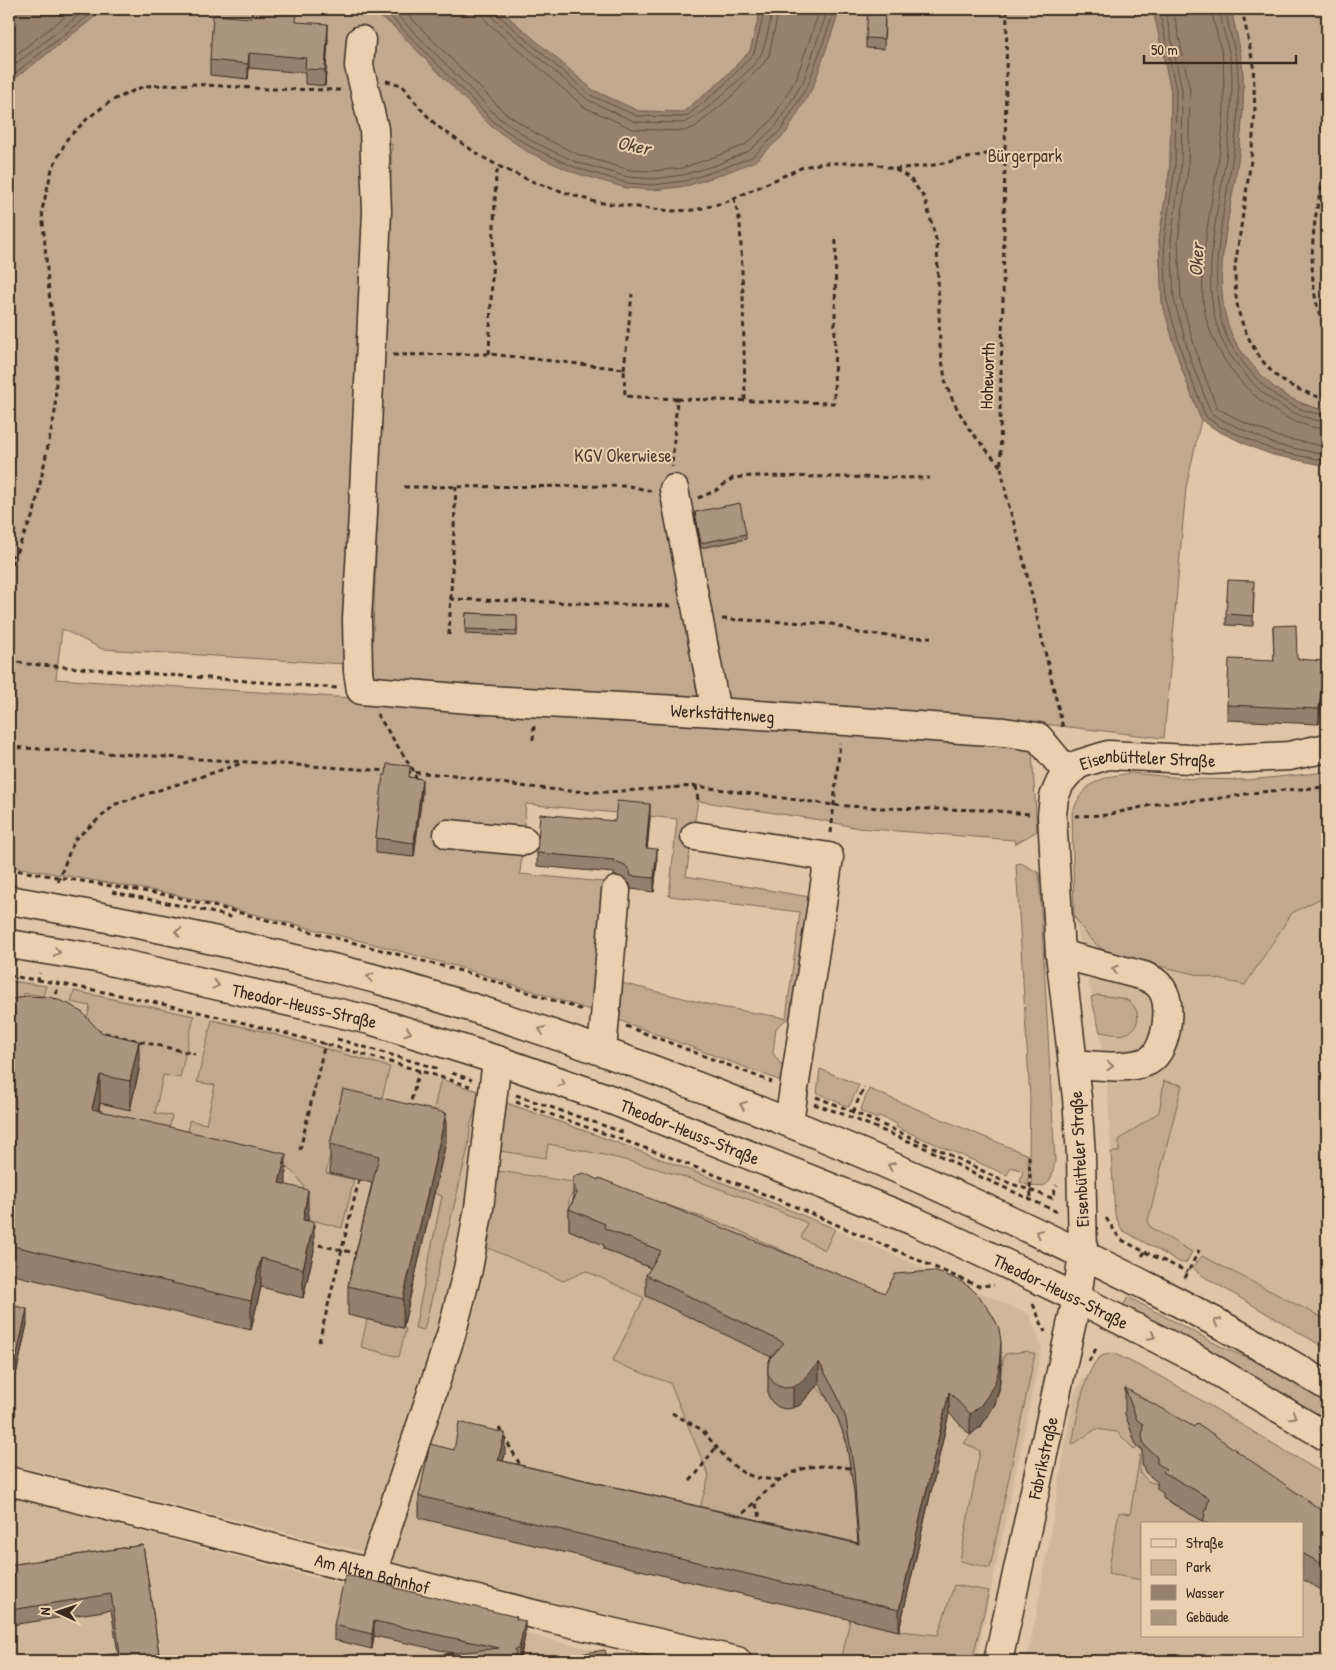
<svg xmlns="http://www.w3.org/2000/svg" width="1336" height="1670" font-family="'Patrick Hand',sans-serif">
  <rect width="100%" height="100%" fill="#e0c5a8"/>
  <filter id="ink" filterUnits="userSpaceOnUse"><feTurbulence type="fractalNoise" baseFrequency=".02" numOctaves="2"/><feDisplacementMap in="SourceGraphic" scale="10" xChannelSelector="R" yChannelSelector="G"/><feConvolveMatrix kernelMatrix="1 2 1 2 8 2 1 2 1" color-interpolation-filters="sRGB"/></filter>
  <g filter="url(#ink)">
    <g fill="#d0b79b" fill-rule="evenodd">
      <path d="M1327 895V1320L1193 1252 1186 1263H1181L1122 1230 1115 1215 1107 1086 1100 1032 1074 916 1082 929 1131 962 1158 966 1245 985 1292 913Z"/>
      <path d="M9 978 127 999 262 1028 380 1060 481 1092 720 1179 1029 1314 1042 1347 976 1661H768L394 1573 369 1553 9 1464Z"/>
      <path d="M1106 1373 1327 1507V1661H1027L1037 1611 1074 1394 1085 1377ZM1142 1524H1302V1636H1142Z"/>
      <path d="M9 1497 563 1643 647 1661H9Z"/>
    </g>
    <g fill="#c1a88f" stroke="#7e6956" fill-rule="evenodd">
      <path d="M105 9H367L653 190 686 186 720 175 813 87 840 9H1153L1171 91 1170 167 1159 239 1162 302 1180 364 1201 420 1186 488 1164 738 1000 719 371 682 392 144 368 147 344 664 102 649 62 629 56 679 555 711 1013 744 1032 751 1037 831 1015 844 1014 840 858 828 826 821 698 801 686 876 815 898 798 1010 776 1028 773 1053 788 1074 787 1083 608 1016 466 969 377 945 173 894 9 866V87L13 80ZM526 804 677 819 669 896 800 912 786 1018 720 1007 597 977 604 882 520 874Z"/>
      <path d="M499 9H761L750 51 719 83 683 112 638 111 593 90Z"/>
      <path d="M1231 9H1327V411C1291 401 1272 392 1249 361 1242 352 1235 343 1231 333 1208 279 1233 208 1239 152 1242 122 1246 87 1241 57 1239 41 1234 25 1231 9Z"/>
      <path d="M1327 770V895L1292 913 1245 985C1216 979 1188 972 1159 966 1143 963 1125 963 1111 955 1095 946 1084 932 1074 916L1072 812 1080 796 1090 785 1107 777 1131 773 1193 779 1248 780 1318 773Z"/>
      <path d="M1021 863 1039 873 1055 1161C1052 1176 1051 1190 1032 1186L1029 1156 1030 1098 1016 864Z"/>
      <path d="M9 981 46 986 43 996 24 993 19 1013 9 1028Z"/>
      <path d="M74 991 194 1016 180 1078 163 1075 155 1113 172 1116 163 1154 92 1138 100 1103 130 1110 84 1032 90 1006 71 1002Z"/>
      <path d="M1097 995C1106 996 1116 997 1125 999 1142 1006 1142 1030 1124 1034 1117 1036 1108 1033 1100 1032L1091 997Z"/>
      <path d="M212 1020 266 1032 390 1067 376 1121 340 1112 326 1173 354 1180 342 1228 308 1219C307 1190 307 1184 284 1165L188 1132 189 1120 206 1124 215 1085 197 1082Z"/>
      <path d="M820 1069 859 1085 849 1107 817 1093Z"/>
      <path d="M441 1079 481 1092 471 1123 468 1148 424 1330 415 1328 442 1196 434 1193 432 1116Z"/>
      <path d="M1164 1081 1182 1085 1148 1221 1149 1225 1153 1229 1192 1252 1186 1263H1181L1122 1230 1115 1215 1111 1152H1119V1140L1159 1112Z"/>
      <path d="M869 1089 1028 1155 1029 1186 1020 1182 1023 1171 1011 1167 1007 1175 896 1127 897 1124 879 1116 877 1119 860 1111Z"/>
      <path d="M501 1101C614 1141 726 1182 835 1229L825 1250 801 1238 807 1223C723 1187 638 1159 548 1144L546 1158 500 1151 496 1147Z"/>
      <path d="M498 1171 573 1182 662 1203 736 1229 807 1262 577 1189 569 1198V1230L605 1245 604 1249 661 1272 786 1365 768 1386V1395L772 1402 804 1376 817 1387 829 1401 838 1419 846 1441 868 1567 699 1511 709 1476 670 1383 612 1362 644 1298 586 1271 563 1281 484 1246 494 1175Z"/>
      <path d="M1202 1256 1327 1320V1349L1198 1273 1193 1267Z"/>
      <path d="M1128 1297 1224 1348 1272 1368 1327 1397V1423L1122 1308Z"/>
      <path d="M367 1319 406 1329 399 1357 361 1347Z"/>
      <path d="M1026 1351 1035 1354 990 1568 960 1561 980 1451 964 1443C974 1429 989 1420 995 1403 1002 1387 999 1370 1005 1354Z"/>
      <path d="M1113 1353 1164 1378 1327 1476V1540L1197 1450 1126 1416 1137 1447 1135 1450 1117 1432 1096 1429 1072 1445C1076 1424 1083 1372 1099 1358 1102 1355 1109 1354 1113 1353Z"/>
      <path d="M1140 1455V1473L1148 1481 1157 1484 1166 1495 1164 1499 1208 1524H1142V1580L1108 1574 1119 1512 1130 1514Z"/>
      <path d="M954 1585 989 1591 972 1661H841L850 1619 899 1631 938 1635Z"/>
    </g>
    <g fill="#98816c" stroke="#735e4d">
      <path d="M9 9H105L13 80 9 87Z"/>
      <path d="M367 9H499L593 90 638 111 683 112 719 83 750 51 761 9H840L813 87 786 133 755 161 720 175 686 186 653 190 626 188 572 172 528 152 492 127 388 21Z"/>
      <path d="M1153 9H1231C1234 25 1239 41 1241 57 1246 87 1242 122 1239 152 1233 208 1208 279 1231 333 1236 345 1245 357 1254 367 1276 393 1294 403 1327 411V466L1273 455 1254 448 1218 431 1201 420 1180 364 1162 302 1159 239 1170 167 1171 91Z"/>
    </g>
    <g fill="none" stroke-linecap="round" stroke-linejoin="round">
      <g stroke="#604d3d" stroke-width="1">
        <path d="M377 9 392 18 495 123 531 147 574 167 627 183 653 185 685 181 718 170 752 157 781 130 808 85 835 9"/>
        <path d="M389 9 396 14 499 118 534 142 576 162 628 177 653 179 683 175 716 165 749 151 776 126 803 82 828 9"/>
        <path d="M402 9 504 112 538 135 579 155 630 170 653 171 682 168 714 157 745 145 771 121 796 79 820 9"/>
        <path d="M483 9 484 18 489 24 584 107 633 129 684 131 695 127 731 97 764 63 769 55 779 9"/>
        <path d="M490 9 491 14 494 19 588 100 635 122 683 123C696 121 756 67 761 54 766 43 771 21 772 9"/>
        <path d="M496 9 498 15 590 95 637 116 683 117 687 116 723 86 754 53 765 9"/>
        <path d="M1159 9 1176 90 1175 167 1164 240 1167 301 1185 363 1206 417 1221 427 1275 451 1327 461"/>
        <path d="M1165 9 1182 90 1181 168 1171 240 1174 300 1191 361 1211 413 1224 421 1277 445 1327 455"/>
        <path d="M1173 9 1190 90 1188 169 1178 240 1181 299 1198 358 1217 408 1245 423 1279 437 1327 447"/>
        <path d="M1212 9C1213 26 1221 43 1223 61 1224 76 1224 92 1224 106 1222 171 1199 234 1203 299 1205 333 1228 372 1253 394 1272 412 1300 428 1327 429"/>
        <path d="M1220 9C1221 25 1227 41 1230 57 1233 72 1232 91 1231 106 1230 177 1194 268 1220 335 1226 353 1240 368 1252 382 1269 402 1300 420 1327 422"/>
        <path d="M1226 9C1227 25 1233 41 1236 57 1239 73 1238 91 1238 107 1236 177 1201 267 1225 333 1231 349 1244 364 1255 377 1273 397 1300 413 1327 415"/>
        <path d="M9 60 75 9"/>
        <path d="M9 69 87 9"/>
        <path d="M9 78 97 9"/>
      </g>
      <g stroke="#3b2a1e" stroke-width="31">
        <g id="minor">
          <path id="s1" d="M361 40 359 66 374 129 377 212 363 513 357 619 358 671 361 690 470 699 716 712 1004 732 1038 737 1068 773"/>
          <path d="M674 489 716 712"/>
          <path d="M448 834 524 841"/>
          <path d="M695 836 829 857 789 1122"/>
          <path d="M1060 954 1144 976C1153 980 1159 983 1164 993 1172 1010 1166 1055 1146 1062 1123 1070 1096 1065 1073 1064"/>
          <path d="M602 1051 616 891"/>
          <path id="s2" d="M9 1481 545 1617 737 1661"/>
          <path d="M372 1573 451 1335 468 1269 479 1208 497 1060"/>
          <path id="s3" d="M998 1661 1077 1298 1083 1254 1081 1155 1077 1098 1060 954 1052 815 1054 797 1060 783 1068 773 1079 764 1108 755 1210 760 1289 756 1327 748"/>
        </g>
      </g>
      <g stroke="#3b2a1e" stroke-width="31">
        <g id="major">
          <path d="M9 900C103 916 194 935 287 957 319 965 352 972 383 981 590 1040 792 1119 987 1209 1103 1263 1218 1319 1327 1386"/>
          <path id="s4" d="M9 944 96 958 370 1020 497 1060 612 1100 914 1221 1004 1263 1077 1298 1195 1358 1327 1437"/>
        </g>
      </g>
      <g stroke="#3b2a1e" stroke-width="3" stroke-dasharray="5 4" stroke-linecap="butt">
        <path d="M1007 9 1003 300 1000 410 1001 467 1008 503 1019 541 1063 728"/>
        <path d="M1242 9 1253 63 1255 112 1251 160 1235 267C1235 282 1235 298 1239 313 1246 338 1264 371 1288 384 1300 391 1314 395 1327 400"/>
        <path d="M386 81 402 85 419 107 437 126 479 155 504 169 536 183 595 202 671 211 695 210 726 202 803 167 823 163H871L894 169 910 178 925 199 937 243 940 347 946 385 954 403 969 429 1001 467"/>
        <path d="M895 169 934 165 1005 150"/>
        <path d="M1327 169C1312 212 1303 290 1327 331"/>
        <path d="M734 198 740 223 743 296 745 400"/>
        <path d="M489 354 496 175 499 166"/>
        <path d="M393 355 489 354 624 369 625 396 677 399 672 467"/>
        <path d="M624 369 632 294"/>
        <path d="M677 399 834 403 836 236"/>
        <path d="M404 487 629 486 651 491"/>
        <path d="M698 498 715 491 733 478 752 476 929 478"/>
        <path d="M9 557 15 555 34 513 55 412 57 346 49 293 42 210 52 169 67 139 88 118 111 101 144 86 191 84 268 89 341 90"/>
        <path d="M9 573 14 556"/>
        <path d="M450 599 673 606"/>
        <path d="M722 619 832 624 859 633 911 638 931 637"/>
        <path d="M449 635 456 486"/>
        <path d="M9 660 28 664 337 688"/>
        <path d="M377 714 415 773 416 782"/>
        <path d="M533 740 534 726"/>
        <path d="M9 747 390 771"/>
        <path d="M406 772 454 775 520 786 569 791 607 792 696 786 833 805 882 808 986 810 1029 814"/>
        <path d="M696 786 698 800"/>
        <path d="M1075 816 1106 815 1156 804 1214 799 1259 792 1327 787"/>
        <path d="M831 833 840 743"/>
        <path d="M9 869 172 896 229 910 465 972 583 1010"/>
        <path d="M58 882 74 840 116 804 243 763"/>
        <path d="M112 892 198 909 235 918"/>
        <path d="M9 976 38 980 40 973"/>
        <path d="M38 980C185 1005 328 1042 470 1086"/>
        <path d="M55 1003 58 984"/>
        <path d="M626 1026 772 1082"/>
        <path d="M96 1031 195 1054"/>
        <path d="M337 1039 439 1069"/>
        <path d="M452 1073 472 1080"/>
        <path d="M516 1095 625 1133"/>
        <path d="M816 1097 842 1107 944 1152 1001 1180 1052 1198 1057 1185"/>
        <path d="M516 1102 659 1153 789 1204 978 1286 994 1285"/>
        <path d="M814 1104 840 1113 930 1150 970 1172 1060 1213"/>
        <path d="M409 1109 419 1070"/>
        <path d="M853 1112 864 1087"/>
        <path d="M300 1150 325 1043"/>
        <path d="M1029 1156 1031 1199"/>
        <path d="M1106 1218 1120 1239 1145 1252 1142 1256"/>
        <path d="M310 1243 360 1254"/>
        <path d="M1145 1252 1188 1272"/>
        <path d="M1185 1278 1199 1250"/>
        <path d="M1033 1304 1045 1332"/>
        <path d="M319 1342 359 1180"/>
        <path d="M1089 1361 1097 1347"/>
        <path d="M672 1413 702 1430 729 1462 742 1472 756 1478 780 1480"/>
        <path d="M499 1428 522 1468"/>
        <path d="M690 1481C700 1471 706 1458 717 1447"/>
        <path d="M755 1504 759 1511 760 1524"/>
        <path d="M737 1519C756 1502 775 1479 799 1470 815 1464 834 1466 850 1468"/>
      </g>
      <use href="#minor" stroke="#eacfb1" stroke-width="28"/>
      <use href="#major" stroke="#eacfb1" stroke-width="28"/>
    </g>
    <g fill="#94806c" stroke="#3b2a1e">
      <path d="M885 21 884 49 866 48V38Z"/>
      <path d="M297 22 328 39 325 86 305 84V73L249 68 248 79 210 75V60Z"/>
      <path d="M695 512 746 534V539L701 548 695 517Z"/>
      <path d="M1254 592 1253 626 1226 625V614Z"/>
      <path d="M466 613 517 615V636L465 634Z"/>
      <path d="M1273 626 1297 659 1324 676 1319 724 1227 720V705L1274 661Z"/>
      <path d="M386 775 410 778 422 793 414 857 376 853V838Z"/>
      <path d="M650 818 647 848 657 863 654 892 631 889 630 884 625 879 618 876H614V873L537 866V853L615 821Z"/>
      <path d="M9 1000 100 1032 139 1070 130 1110 100 1103 99 1110 286 1183 285 1185 308 1219V1221L314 1251 303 1298 261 1287 251 1330 9 1274Z"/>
      <path d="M446 1142 403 1328 348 1315V1286L372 1183 330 1173V1144Z"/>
      <path d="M573 1178 598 1180 1001 1363 999 1390 995 1404 988 1416 981 1426 970 1435 949 1413 899 1631 419 1518V1496L454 1450 505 1454 503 1461 858 1543 854 1492 846 1441 838 1419 819 1383 800 1405 793 1408 785 1409 778 1407 772 1402 768 1395V1365L771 1357 646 1296V1275L651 1268 604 1249V1245L569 1230V1209L573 1200Z"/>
      <path d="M9 1304 27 1324 16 1375 9 1373Z"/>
      <path d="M1125 1388 1327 1514V1593L1302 1579V1524H1203V1521L1163 1498V1493L1157 1489V1482L1145 1472 1142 1464V1449L1137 1447 1125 1414Z"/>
      <path d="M143 1545 160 1661 118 1653 111 1610 11 1625 9 1609V1565Z"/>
      <path d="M395 1588 517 1619 525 1636 520 1661H387L453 1653 374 1636 372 1649 334 1640V1625Z"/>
    </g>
    <g fill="#786858" stroke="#3b2a1e">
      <path d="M328 24V39L325 86V70Z"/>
      <path d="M249 53V68L248 79V64Z"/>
      <path d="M1324 661V676L1319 724V709Z"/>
      <path d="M422 779V793L414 857V843Z"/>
      <path d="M650 804V818L646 862V848Z"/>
      <path d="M657 849V863L654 892V878Z"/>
      <path d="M139 1041V1070L130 1110V1081Z"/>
      <path d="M100 1075V1103L92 1138V1109Z"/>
      <path d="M446 1113V1142L403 1328V1299Z"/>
      <path d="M286 1154V1183L279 1212V1183Z"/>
      <path d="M308 1190V1219L303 1249V1220Z"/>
      <path d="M314 1222V1251L303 1298V1269Z"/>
      <path d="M261 1258V1287L251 1330V1301Z"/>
      <path d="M27 1309V1324L16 1375V1359Z"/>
      <path d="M1001 1342V1363L999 1390 995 1404 988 1416 981 1426 970 1435V1414Z"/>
      <path d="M819 1362V1383L800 1405 793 1408V1387Z"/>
      <path d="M949 1392V1413L899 1631V1610Z"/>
      <path d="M505 1433V1454L498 1481V1460Z"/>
      <path d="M374 1621V1636L372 1649V1634Z"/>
      <path d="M525 1621V1636L519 1661V1649Z"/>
    </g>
    <g fill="#ac957e" stroke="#3b2a1e">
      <path d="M252 9H297L296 22 328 24 325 70 305 69 306 58 249 53 248 64 210 60 213 15 251 18Z"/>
      <path d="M868 9 885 10 884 39 866 38Z"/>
      <path d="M740 503 746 534 701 543 695 512Z"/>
      <path d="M1228 580 1254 581 1253 616 1226 614Z"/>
      <path d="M466 613 517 615V631L465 629Z"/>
      <path d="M1296 625 1297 659 1324 661 1319 709 1227 705 1229 659 1274 661 1273 626Z"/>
      <path d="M387 764 410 766 409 777 422 779 414 843 376 838 383 775H386Z"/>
      <path d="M617 801 650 804 646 848 657 849 654 878 631 876 630 871 625 865 618 862 614 863V860L537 853 540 814 615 821Z"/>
      <path d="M26 996 50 997 69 1004 83 1013 100 1032 139 1041 130 1081 100 1075 92 1109 286 1154 279 1183 308 1190 303 1220 314 1222 303 1269 261 1258 251 1301 9 1245V1000Z"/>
      <path d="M343 1089 446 1113 403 1299 348 1286 379 1156 330 1144Z"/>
      <path d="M584 1173 598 1180 599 1178 885 1293 895 1274 933 1271 949 1276 962 1282 971 1288 979 1296 993 1316 999 1328 1001 1342 999 1369 995 1382 988 1395 981 1405 970 1414 949 1392 899 1610 419 1496 430 1444 454 1450 459 1422 505 1433 498 1460 859 1544 854 1471 846 1419 838 1397 819 1362 800 1383 793 1387 785 1388 778 1386 772 1381 768 1374V1365L770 1358 784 1343 646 1275 661 1251 604 1228 605 1224 569 1209 577 1193 573 1183V1178L577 1175Z"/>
      <path d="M9 1304 27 1309 16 1359 9 1358Z"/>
      <path d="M1125 1388 1194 1427 1197 1423 1327 1514V1567L1302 1553V1524H1212L1203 1522 1209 1498 1163 1472 1166 1469 1157 1463V1457L1145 1446 1142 1438 1143 1424 1137 1420Z"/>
      <path d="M143 1545 160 1661H65L120 1653 111 1594 11 1610 9 1594V1565Z"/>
      <path d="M345 1575 395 1586V1588L517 1617 516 1619 525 1621 519 1649H515L516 1661H387L499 1648 374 1621 372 1634 334 1625Z"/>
      <path d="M605 1650 607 1661H554L553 1658Z"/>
    </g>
    <defs><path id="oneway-chevron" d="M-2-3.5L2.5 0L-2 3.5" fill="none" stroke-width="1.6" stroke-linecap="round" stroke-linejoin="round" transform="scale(1.25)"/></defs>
    <g stroke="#927c68">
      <use href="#oneway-chevron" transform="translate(178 932) rotate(-168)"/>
      <use href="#oneway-chevron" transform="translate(57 952) rotate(9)"/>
      <use href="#oneway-chevron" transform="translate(1115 969) rotate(-165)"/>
      <use href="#oneway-chevron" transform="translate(370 977) rotate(-166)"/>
      <use href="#oneway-chevron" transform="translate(216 985) rotate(13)"/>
      <use href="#oneway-chevron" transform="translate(542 1030) rotate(-161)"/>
      <use href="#oneway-chevron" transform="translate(408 1032) rotate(18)"/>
      <use href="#oneway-chevron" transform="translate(1110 1066) rotate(2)"/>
      <use href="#oneway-chevron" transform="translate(562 1083) rotate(19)"/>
      <use href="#oneway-chevron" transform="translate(743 1105) rotate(-159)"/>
      <use href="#oneway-chevron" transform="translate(891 1166) rotate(-156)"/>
      <use href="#oneway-chevron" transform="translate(1039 1233) rotate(-156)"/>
      <use href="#oneway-chevron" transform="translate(1217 1322) rotate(-152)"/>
      <use href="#oneway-chevron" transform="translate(1152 1336) rotate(27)"/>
      <use href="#oneway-chevron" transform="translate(1293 1416) rotate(31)"/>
    </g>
  </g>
  <g text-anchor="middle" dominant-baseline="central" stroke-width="4" stroke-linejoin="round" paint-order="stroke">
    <g font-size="18" fill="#4f3d2f" stroke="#eacfb1">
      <text x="1025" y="155">Bürgerpark</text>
      <text x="623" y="455">KGV Okerwiese</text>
    </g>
    <g font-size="18" fill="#3b2a1e" stroke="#eacfb1">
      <text transform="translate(987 376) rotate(-88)">Hoheworth</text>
      <text stroke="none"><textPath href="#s1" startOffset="1015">Werkstättenweg</textPath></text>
      <text stroke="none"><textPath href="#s3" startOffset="986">Eisenbütteler Straße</textPath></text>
      <text stroke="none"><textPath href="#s4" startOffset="302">Theodor-Heuss-Straße</textPath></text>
      <text stroke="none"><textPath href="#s4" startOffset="708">Theodor-Heuss-Straße</textPath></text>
      <text transform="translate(1079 1159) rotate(-93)">Eisenbütteler Straße</text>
      <text stroke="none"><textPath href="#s4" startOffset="1112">Theodor-Heuss-Straße</textPath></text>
      <text stroke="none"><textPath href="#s3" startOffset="208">Fabrikstraße</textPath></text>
      <text stroke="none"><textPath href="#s2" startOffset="375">Am Alten Bahnhof</textPath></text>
    </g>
    <g font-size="19" font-style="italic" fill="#524032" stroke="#eacfb1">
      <text transform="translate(634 145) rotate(12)">Oker</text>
      <text transform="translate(1196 260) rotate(-87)">Oker</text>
    </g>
  </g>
  <rect width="1336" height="1670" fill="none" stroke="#eacfb1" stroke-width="30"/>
  <rect x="15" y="15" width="1306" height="1640" fill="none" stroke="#3b2a1e" stroke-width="2" filter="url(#ink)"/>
  <rect x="1141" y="1522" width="162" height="115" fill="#eacfb1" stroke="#a48d76"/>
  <rect x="1151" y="1539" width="25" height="8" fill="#eacfb1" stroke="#a48d76"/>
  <text x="1186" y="1548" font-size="15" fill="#3b2a1e">Straße</text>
  <rect x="1151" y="1560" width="25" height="15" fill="#c1a88f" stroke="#a48d76"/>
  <text x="1186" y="1572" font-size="15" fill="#3b2a1e">Park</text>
  <rect x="1151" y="1585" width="25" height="15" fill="#98816c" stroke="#a48d76"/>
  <text x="1186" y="1598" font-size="15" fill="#3b2a1e">Wasser</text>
  <rect x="1151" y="1610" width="25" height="15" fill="#ac957e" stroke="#a48d76"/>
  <text x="1186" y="1622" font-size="15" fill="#3b2a1e">Gebäude</text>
  <g transform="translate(58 1612) rotate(273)" stroke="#eacfb1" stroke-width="4" paint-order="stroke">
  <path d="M0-4L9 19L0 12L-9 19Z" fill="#3b2a1e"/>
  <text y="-8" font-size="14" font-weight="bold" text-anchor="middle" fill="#3b2a1e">N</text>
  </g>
  <path d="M1144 55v8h152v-8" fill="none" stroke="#3b2a1e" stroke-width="2.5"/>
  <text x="1151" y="55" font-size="15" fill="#3b2a1e" stroke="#eacfb1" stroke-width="4" paint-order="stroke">50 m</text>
</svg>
